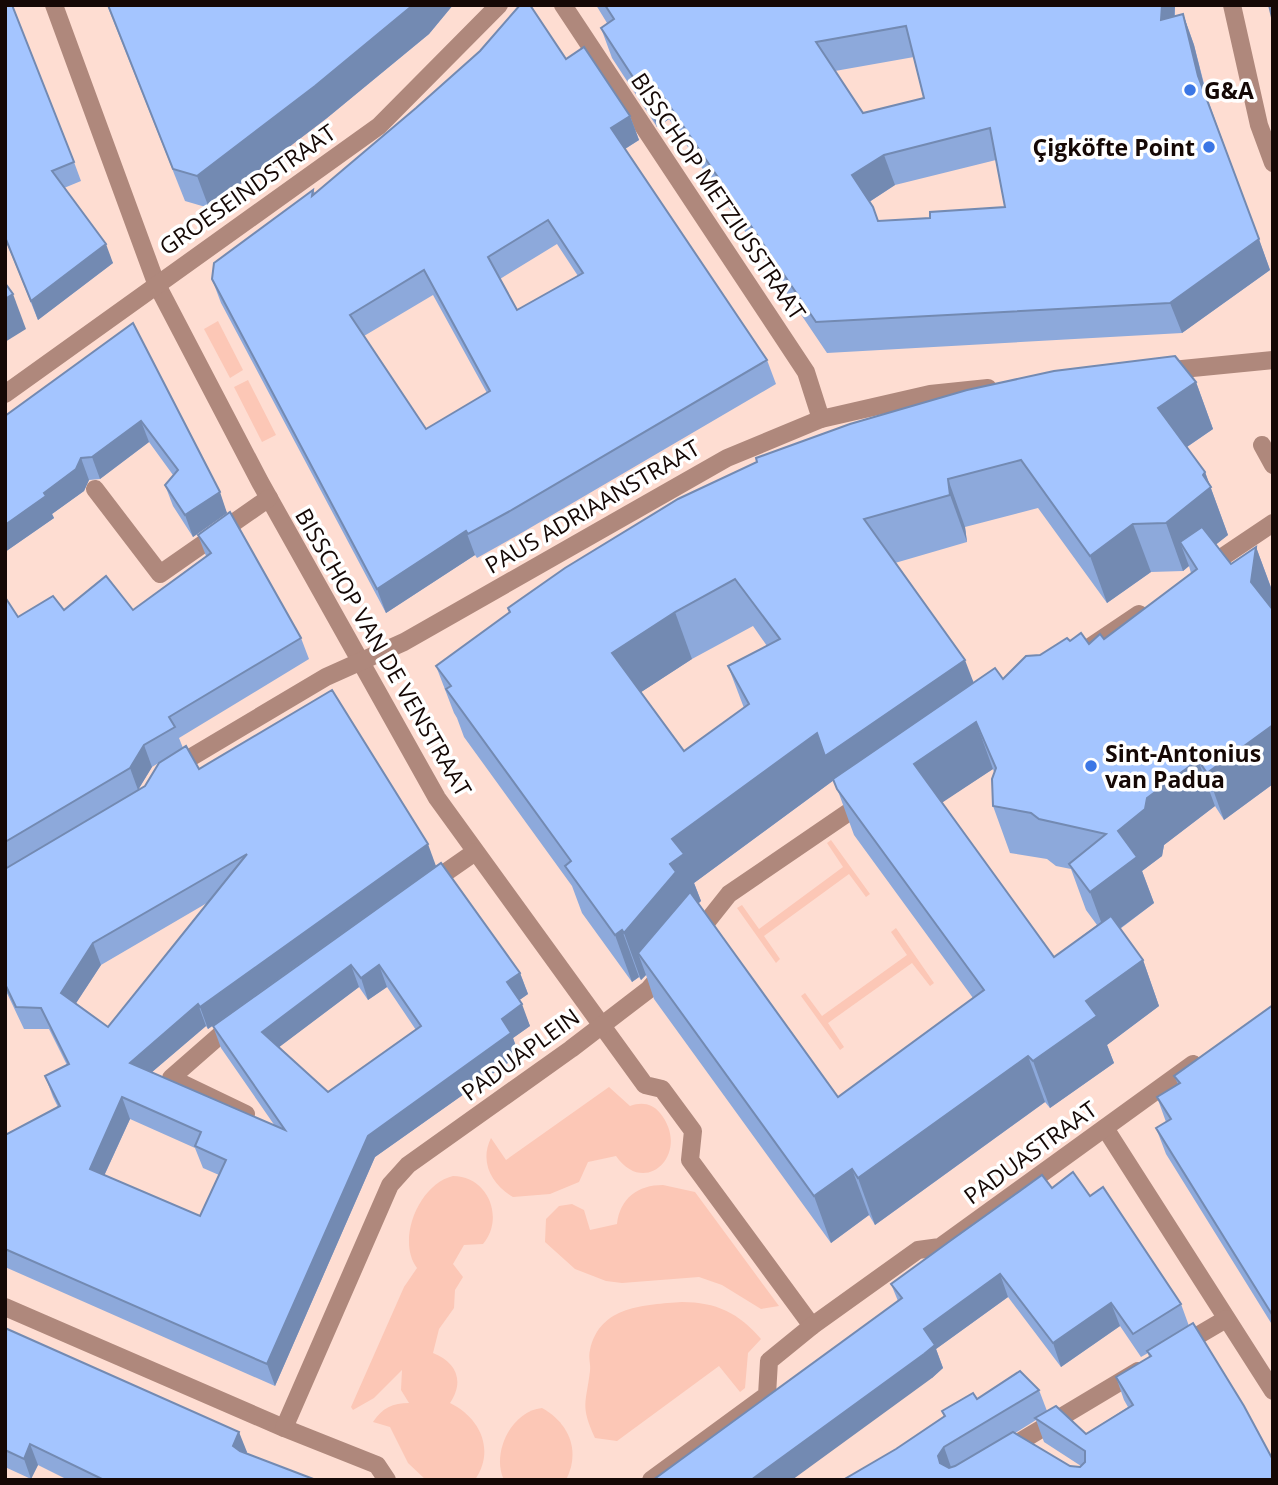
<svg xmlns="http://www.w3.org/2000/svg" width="1278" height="1485" font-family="'Open Sans',sans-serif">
  <rect width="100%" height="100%" fill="#feddd2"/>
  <g fill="#fcc7b6">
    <path d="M218 321 243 370 230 378 204 329Z"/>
    <path d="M248 380 276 435 262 442 234 387Z"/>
    <path d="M831 840 870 894 866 897 849 874 764 936 780 959 776 963 737 908 742 905 759 929 843 867 827 843Z"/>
    <path d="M896 928 934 983 930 986 912 963 828 1023 844 1047 840 1050 801 996 805 993 822 1016 907 955 891 932Z"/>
    <path d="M609 1087 630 1106C641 1102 652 1103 660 1113 692 1152 646 1199 616 1156L588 1162 579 1182 550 1194 513 1197C492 1185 479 1162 491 1138L506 1160Z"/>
    <path d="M453 1176C488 1176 505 1218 483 1244L464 1245 453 1264 463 1277 455 1290 454 1308 439 1329 433 1353C456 1362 465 1381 450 1403 479 1417 496 1449 475 1480H426L408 1463 390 1427 373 1422C382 1408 393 1403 409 1403L401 1390 402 1370 374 1398 353 1410 351 1407 404 1287 417 1268C396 1240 419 1184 453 1176Z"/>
    <path d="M663 1185 695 1192 779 1306 761 1309 722 1285 699 1277 622 1283 606 1281 575 1269 545 1242 546 1219 559 1206 572 1204 584 1210 590 1230 617 1224C620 1198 638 1185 663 1185Z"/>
    <path d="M682 1302C716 1302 739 1313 761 1339L748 1353 745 1388 740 1392 719 1366 617 1441 595 1438C580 1405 586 1404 590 1371 591 1364 588 1358 590 1350 600 1305 645 1305 682 1302Z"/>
    <path d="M542 1408C569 1423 581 1451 566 1480H504C491 1454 511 1411 542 1408Z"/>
  </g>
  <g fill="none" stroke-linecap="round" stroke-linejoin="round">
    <g stroke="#af887c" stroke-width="18">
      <path d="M54 5 156 283 260 482 437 798 645 1085 662 1089 693 1131 690 1160 812 1326"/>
      <path d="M563 5 806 372 821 419"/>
      <path d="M1232 5 1259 125 1273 163"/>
      <path d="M1162 371 1273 360"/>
      <path d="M5 394 379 126 499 5"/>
      <path d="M1262 445 1273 465"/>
      <path d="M95 489 160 574 269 498"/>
      <path d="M1206 568 1273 523"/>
      <path d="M1084 651 1139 614"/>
      <path d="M173 768 326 677 404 642 727 458 821 419 930 394 988 388"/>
      <path d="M429 884 475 852"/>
      <path d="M694 938 729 894 865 801"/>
      <path d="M235 1022 171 1078 246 1114"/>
      <path d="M1105 1128 1273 1391"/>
      <path d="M5 1307 284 1428"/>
      <path d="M1180 1346 1226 1319"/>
      <path d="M1006 1450 1138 1371"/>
      <path d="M387 1480 377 1465 284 1428 390 1185 408 1165 571 1049 648 990 666 969"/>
      <path d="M651 1480 767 1395 769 1361 812 1326 918 1250 940 1247 1193 1064"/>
    </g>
  </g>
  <g fill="#8da9db" fill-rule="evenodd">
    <path d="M5 5 74 162 81 181 64 188 113 263 38 320 5 239Z"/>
    <path d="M107 5H453L429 34 327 118 209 208 185 201Z"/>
    <path d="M596 5H1175V17L1183 14 1194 45 1209 103 1270 270 1182 333 827 353 669 119 657 127 612 58 601 28 607 23ZM914 57 924 98 863 113 835 71ZM996 160 1005 207 930 218 878 221 869 202 895 185Z"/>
    <path d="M566 59 630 116 639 140 625 149 767 360 776 384 518 535 477 558 475 555 386 613 221 303 212 279 313 190 315 193 416 108ZM557 244 578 276 517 310 500 279ZM433 295 487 393 426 429 364 336Z"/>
    <path d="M133 323 227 513 193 537 173 506 165 485 173 475 149 442 100 479 89 480 84 491 52 514 54 518 5 552V416Z"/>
    <path d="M1196 382 1213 429 1187 447 1205 472 1228 535 1216 544 1231 564 1256 547 1273 593 1271 608 1273 610V784L1224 820 1215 806 1164 845 1162 856 1142 871 1154 903 1120 929 1143 960 1159 1006 1107 1045 1114 1063 1050 1108 1045 1102 875 1225 869 1215 831 1243 654 999 646 975 641 980 639 977 632 982 582 913 572 886 464 737 457 718 454 713 436 666 509 613 508 608ZM1038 508 1107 603 1151 572 1183 571 1189 566 1191 573 1104 639 1089 644 1070 641 1040 655 1003 679 974 683 895 563 967 542 965 527ZM753 626 767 646 728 666 744 708 684 751 641 692 692 659ZM993 769 994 772 993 806 1010 853 1047 859 1056 866 1071 869 1086 910 1097 925 1054 957 942 802ZM834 780 854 835 973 998 838 1097 698 904 701 901 694 883Z"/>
    <path d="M198 535 301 638 309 659 179 738 183 748 152 767 138 790 5 869V597L18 617 64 610H133L206 556Z"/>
    <path d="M199 769 436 866 208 1029 206 1026 152 1072 275 1126 221 1048 213 1026 441 863 520 973 528 994 519 1000 530 1026 513 1038 519 1055 375 1157 275 1386 5 1267V1135L58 1107 53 1097 45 1076 67 1065 49 1029H24L5 989V869ZM207 903 108 1027 76 1003 101 965ZM359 987 368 1000 387 987 416 1030 328 1092 279 1047ZM130 1119 195 1148 203 1168 219 1175 200 1216 104 1176Z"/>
    <path d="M1273 1005V1326L1166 1154 1156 1128 1166 1122 1157 1097 1178 1084 1174 1076Z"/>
    <path d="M1052 1188 1090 1196 1181 1304 1189 1326 1273 1460 843 1480 896 1449 944 1417 942 1411 977 1399 1039 1390 1047 1411 1086 1434 1128 1407 1124 1400 1116 1377 1149 1357 1148 1353 1141 1357 1120 1326 1061 1367 1008 1297 936 1349 943 1368 932 1378 898 1301 891 1284ZM1036 1420 1044 1442 1081 1466 1080 1467 1070 1466 1015 1433Z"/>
    <path d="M5 1328 247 1452 246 1453 316 1480H68L38 1465 31 1479 5 1467Z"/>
  </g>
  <g fill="#738ab2">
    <path d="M413 5H453L429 34 327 118 209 208 197 176Z"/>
    <path d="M1162 5H1175L1172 51 1161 20Z"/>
    <path d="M1183 14 1194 45 1209 106 1198 76Z"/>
    <path d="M658 89 669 119 657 127 646 97Z"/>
    <path d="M630 116 639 140 620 152 611 128Z"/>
    <path d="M884 155 895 185 863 206 852 175Z"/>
    <path d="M1259 239 1270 270 1182 333 1170 303Z"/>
    <path d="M106 244 113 263 38 320 31 301Z"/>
    <path d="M13 294 26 329 5 342V299Z"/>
    <path d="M1196 382 1213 429 1175 455 1158 408Z"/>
    <path d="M141 421 149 442 100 479 92 457Z"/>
    <path d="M81 458 89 480 84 491 52 514 54 518 5 552V525L44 493Z"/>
    <path d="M1205 472 1228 535 1193 563 1180 542 1189 566 1183 571 1166 523Z"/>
    <path d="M948 479 965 527 967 542 950 495Z"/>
    <path d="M220 492 227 513 193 537 185 515Z"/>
    <path d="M1133 524 1151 572 1107 603 1090 556Z"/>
    <path d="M466 531 475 555 386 613 377 589Z"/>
    <path d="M1256 547 1273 593 1267 628 1251 582Z"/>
    <path d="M675 612 692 659 629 700 612 653Z"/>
    <path d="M965 660 983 707 834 780 694 883 701 901 638 953 646 975 641 980 624 933 670 864 672 839 817 733Z"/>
    <path d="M976 722 993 769 931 810 914 764Z"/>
    <path d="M1273 725V784L1224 820 1207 773Z"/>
    <path d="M144 745 152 767 138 790 130 768Z"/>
    <path d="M1198 760 1215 806 1164 845 1162 856 1142 871 1154 903 1107 938 1090 892 1118 831 1147 798Z"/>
    <path d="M428 844 436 866 208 1029 200 1007Z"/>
    <path d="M622 930 639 977 632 982 615 935Z"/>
    <path d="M93 943 101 965 69 1014 61 993Z"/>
    <path d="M1143 960 1159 1006 1107 1045 1114 1063 1050 1108 1033 1061 1086 1001Z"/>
    <path d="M351 965 359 987 270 1054 262 1032Z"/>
    <path d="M379 965 387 987 368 1000 361 978Z"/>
    <path d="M520 973 528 994 514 1004 507 982Z"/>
    <path d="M198 1004 206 1026 138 1084 130 1063Z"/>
    <path d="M522 1004 530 1026 513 1038 519 1055 375 1157 275 1386 267 1364 368 1136 502 1019Z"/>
    <path d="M1028 1056 1045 1102 875 1225 858 1178Z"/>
    <path d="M122 1097 130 1119 97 1191 90 1169Z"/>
    <path d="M852 1169 869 1215 831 1243 814 1196Z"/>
    <path d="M1000 1274 1008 1297 936 1349 943 1368 932 1378 792 1480H751L924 1329Z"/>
    <path d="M1111 1303 1120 1326 1061 1367 1053 1343Z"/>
    <path d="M239 1432 247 1452 241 1466 233 1446Z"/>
    <path d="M30 1444 38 1465 31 1479 24 1459Z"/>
    <path d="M944 1447 952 1470 947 1480 938 1456Z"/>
  </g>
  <g fill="#a4c5ff" stroke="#738ab2" stroke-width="2" fill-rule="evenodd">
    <path d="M5 5H12L74 162 52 171 106 244 31 301 5 237Z"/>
    <path d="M108 5H413L315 86 197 176 173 169Z"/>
    <path d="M520 5H530L566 59 584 47 630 116 611 128 767 360 510 511 468 534 466 531 377 589 212 279 214 263 313 190 312 196 416 108 480 51ZM548 220 583 273 517 310 488 257ZM424 270 490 391 426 429 350 315Z"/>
    <path d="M605 5H1162L1161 20 1183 14 1198 76 1259 239 1170 303 816 322 658 89 646 97 601 28 614 19ZM906 26 924 98 863 113 816 42ZM990 128 1005 207 930 212V218L878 221 873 207 852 175 884 155Z"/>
    <path d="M1269 5H1273V22Z"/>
    <path d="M5 283 13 294 5 299Z"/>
    <path d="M133 323 220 492 185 515 165 485 178 470 141 421 92 457 81 458 76 469 44 493 46 496 5 525V416Z"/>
    <path d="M1175 356 1196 382 1158 408 1205 472 1203 475 1211 487 1166 523 1133 524 1090 556 1021 460 948 479 950 495 864 519 965 660 825 756 817 733 672 839 684 854 670 864 676 872 624 933 622 930 615 935 565 866 571 861 446 689 451 686 436 666 510 612 508 608 565 568 678 499 757 462 756 458 850 424 967 390 1054 371ZM735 579 780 639 728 666 749 704 684 751 612 653 675 612Z"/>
    <path d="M230 512 301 638 169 717 175 727 144 745 130 768 5 842V597L18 617 53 596 64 610 106 576 133 610 211 553 198 535Z"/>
    <path d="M1202 527 1231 564 1256 547 1251 582 1273 610V725L1207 773 1198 760 1147 798 1145 809 1118 831 1137 857 1090 892 1069 864 1106 834 1039 819 1031 813 993 806 992 779 996 768 976 722 914 764 1054 957 1111 916 1143 960 1086 1001 1097 1016 1033 1061 1028 1056 858 1178 852 1169 814 1196 638 953 690 892 838 1097 984 990 837 789 833 779 995 668 1003 679 1026 656 1040 655 1067 638 1070 641 1081 633 1089 644 1100 634 1104 639 1197 569 1180 542Z"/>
    <path d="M332 690 428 844 200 1007 198 1004 130 1063 285 1130 213 1026 441 863 520 973 507 982 522 1004 502 1019 511 1033 368 1136 267 1364 5 1249V1135L60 1106 45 1076 69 1064 41 1008 16 1007 5 984V869L145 786 159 763 186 746 199 769ZM247 854 108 1027 61 993 93 943ZM351 965 361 978 379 965 421 1026 328 1092 262 1032ZM122 1097 201 1132 195 1146 226 1160 200 1216 90 1169Z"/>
    <path d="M1273 1005V1316L1156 1128 1171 1119 1157 1097 1180 1083 1174 1076Z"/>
    <path d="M1073 1172 1090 1196 1103 1187 1181 1304 1133 1334 1111 1303 1053 1343 1000 1274 924 1329 935 1345 924 1354 751 1480H653L902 1298 891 1284 950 1241 1042 1175 1052 1188Z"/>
    <path d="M1193 1323 1244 1406 1273 1460V1480H843L896 1449 945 1416 942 1411 973 1393 977 1399 1020 1371 1039 1390 944 1447 938 1456 940 1463 949 1468 955 1466 1013 1432 1070 1466 1080 1467 1085 1462V1451L1035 1418 1056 1406 1086 1434 1133 1405 1116 1377 1151 1356 1147 1351Z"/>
    <path d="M5 1328 239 1432 233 1446 240 1451 316 1480H104L30 1444 24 1459 5 1450Z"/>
  </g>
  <g fill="#3b76e5" stroke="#fff" stroke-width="2.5">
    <circle cx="1190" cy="90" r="7"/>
    <circle cx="1209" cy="147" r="7"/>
    <circle cx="1091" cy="766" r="7"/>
  </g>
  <g text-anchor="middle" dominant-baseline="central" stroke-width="7" stroke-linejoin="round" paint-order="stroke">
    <g font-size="23" font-weight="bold" fill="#150805" stroke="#fff" text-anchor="start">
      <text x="1204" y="90">G&amp;A</text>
      <text x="1195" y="147" text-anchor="end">Çigköfte Point</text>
      <text x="1105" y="753">Sint-Antonius<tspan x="1105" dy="26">van Padua</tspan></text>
    </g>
    <g font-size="23" fill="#150805" stroke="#fff">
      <text transform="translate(247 189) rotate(-35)">GROESEINDSTRAAT</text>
      <text transform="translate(719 196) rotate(56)">BISSCHOP METZIUSSTRAAT</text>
      <text transform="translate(592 506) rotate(-30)">PAUS ADRIAANSTRAAT</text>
      <text transform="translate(384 652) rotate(60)">BISSCHOP VAN DE VENSTRAAT</text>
      <text transform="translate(520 1054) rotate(-36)">PADUAPLEIN</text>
      <text transform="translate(1030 1152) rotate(-36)">PADUASTRAAT</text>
    </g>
  </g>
  <rect width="1278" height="1485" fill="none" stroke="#150805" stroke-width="14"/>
</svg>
